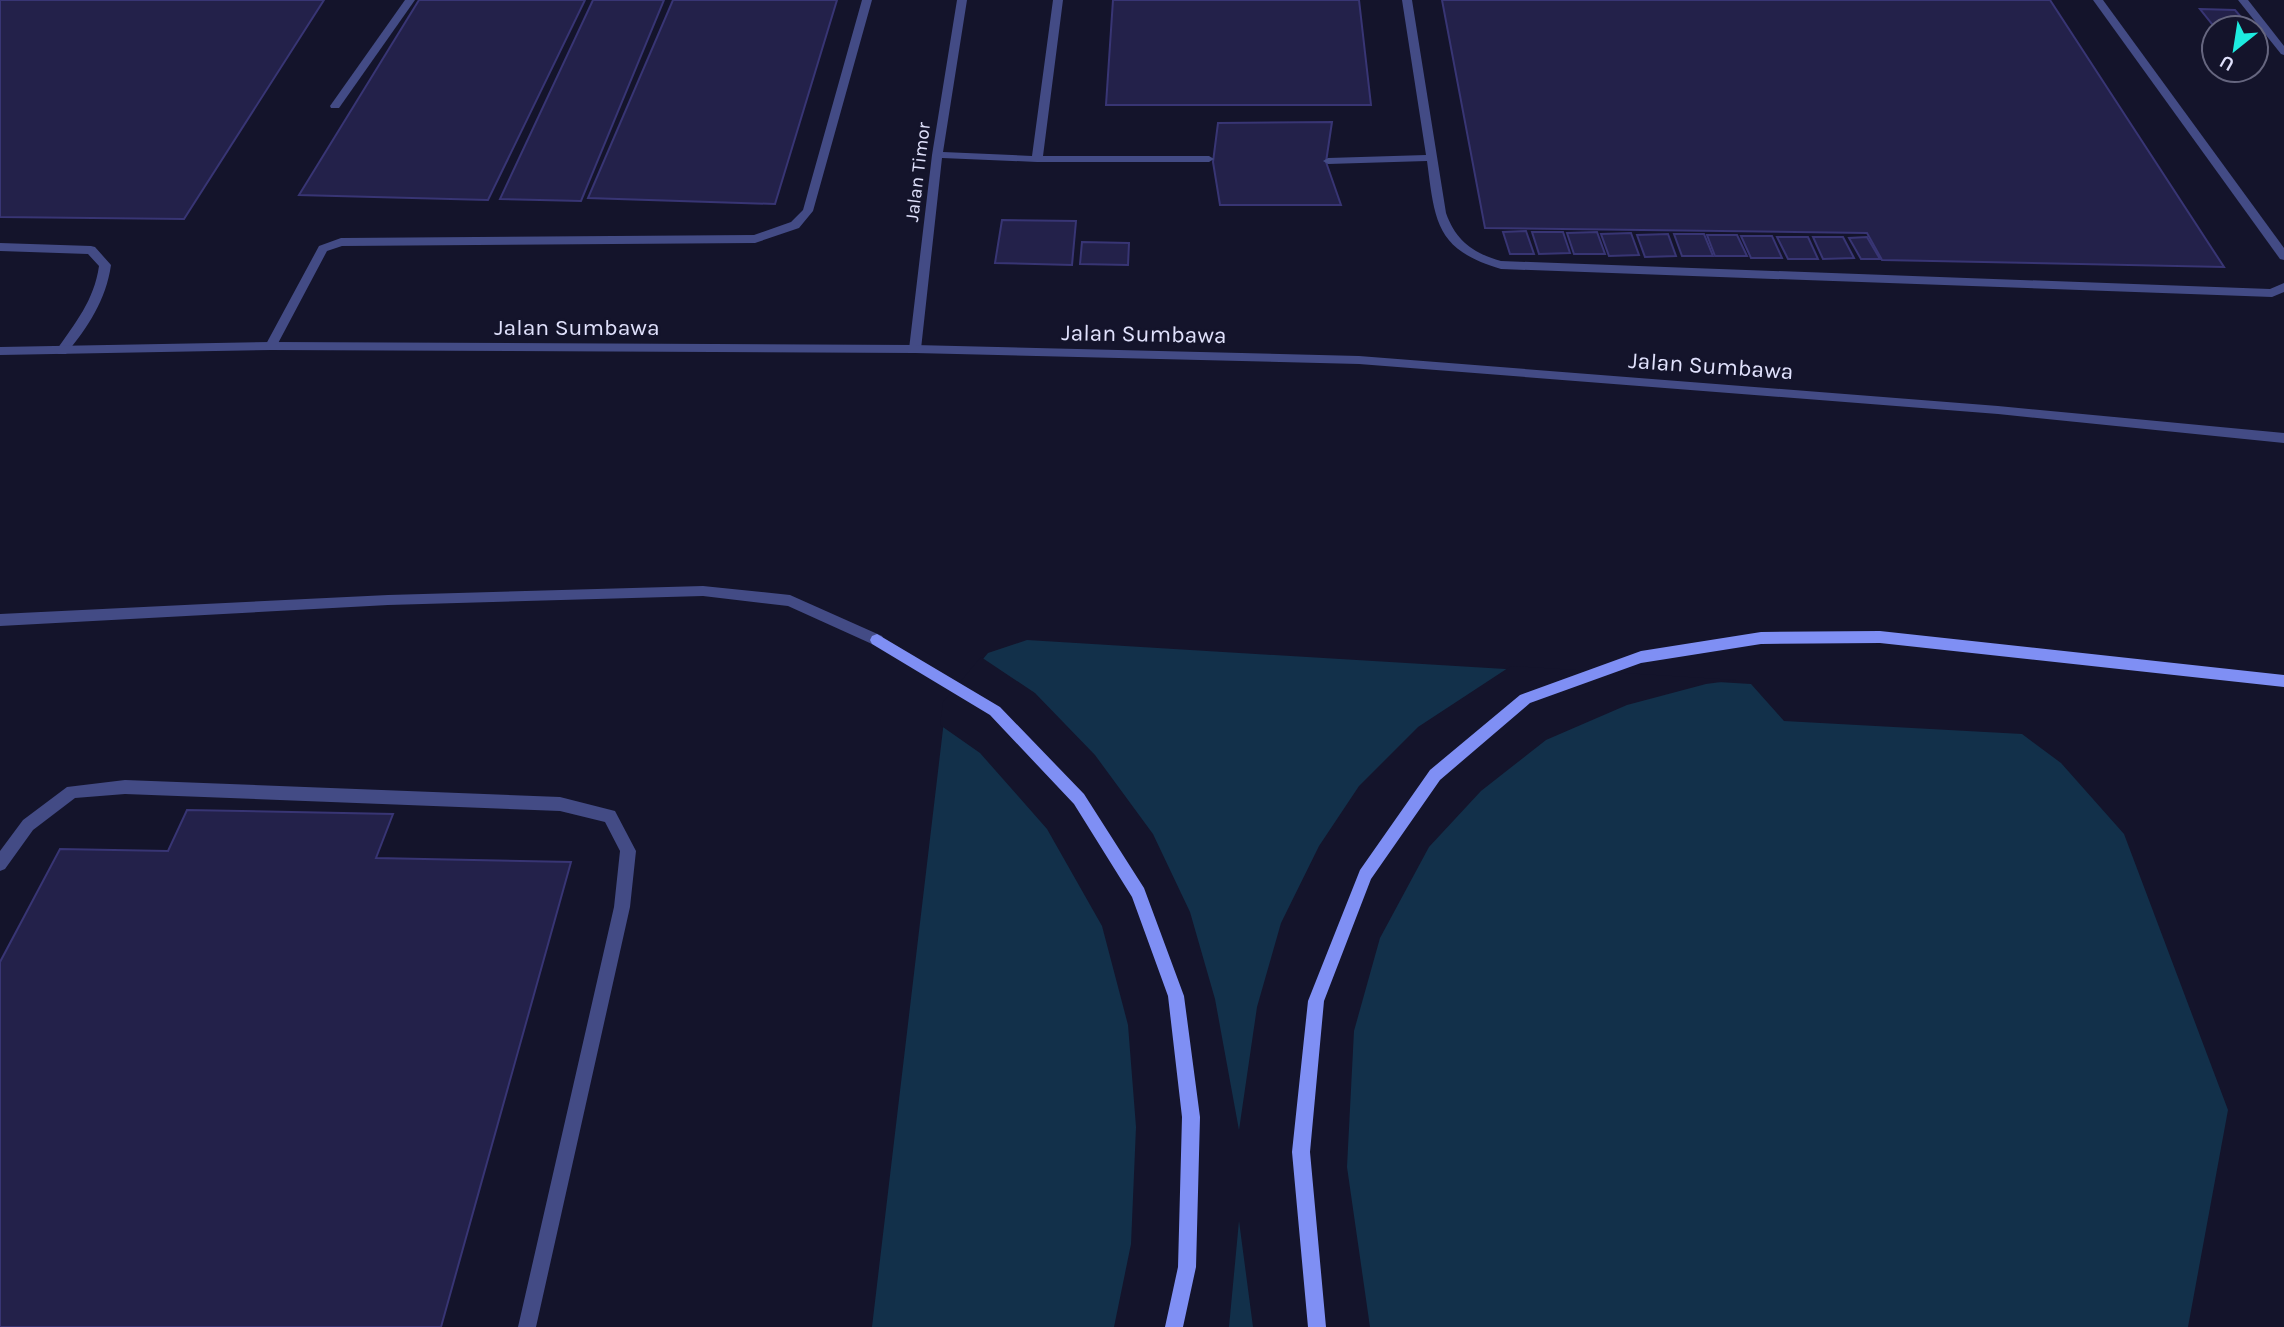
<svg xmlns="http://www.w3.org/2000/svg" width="2284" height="1327" font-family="Karla,sans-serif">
  <rect width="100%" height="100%" fill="#14142b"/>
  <path fill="#12304a" d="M1027 640 1751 684 1784 721 2022 734 2061 763 2124 834 2228 1110 2188 1327H872L946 704 988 653Z"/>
  <path fill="#14142b" d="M981 657 1035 693 1095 755 1153 834 1190 912 1215 999 1239 1130 1257 1007 1281 923 1319 846 1359 786 1418 727 1511 666 1736 680 1706 684 1627 705 1546 740 1481 791 1429 847 1380 938 1354 1031 1347 1167 1370 1327H1253L1239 1221 1229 1327H1114L1131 1244 1136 1127 1128 1025 1102 926 1047 829 980 753 940 725 943 702Z"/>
  <g fill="#23214a" stroke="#383574" stroke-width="2">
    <path d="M0 0H324L184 219 0 217Z"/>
    <path d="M419 0H585L488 200 299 195Z"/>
    <path d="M593 0H664L581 201 500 199Z"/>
    <path d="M673 0H837L775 204 588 198Z"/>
    <path d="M1113 0H1359L1371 105H1106Z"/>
    <path d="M1442 0H2050L2224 267 1882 260 1867 233 1485 228Z"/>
    <path d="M2200 9 2235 10 2247 24H2212Z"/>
    <path d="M1332 122 1326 162 1341 205H1220L1213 162 1218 123Z"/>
    <path d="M1002 220 1076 221 1072 265 995 263Z"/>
    <path d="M1526 231 1534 254H1510L1503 232Z"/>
    <path d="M1532 232H1563L1570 253 1539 254Z"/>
    <path d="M1597 232 1605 254H1574L1567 233Z"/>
    <path d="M1631 233 1639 255 1609 256 1601 234Z"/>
    <path d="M1668 234 1676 256 1645 257 1637 235Z"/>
    <path d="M1674 234H1704L1713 256H1682Z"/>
    <path d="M1707 235H1737L1747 256H1715Z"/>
    <path d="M1741 236H1772L1782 258H1751Z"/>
    <path d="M1777 237H1808L1818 259H1788Z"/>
    <path d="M1813 237H1843L1854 258 1823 259Z"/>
    <path d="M1867 237 1880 259H1861L1849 238Z"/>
    <path d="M1082 242 1129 243 1128 265 1080 264Z"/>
    <path d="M187 810 393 814 376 858 571 862 441 1327H0V962L60 849 168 851Z"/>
  </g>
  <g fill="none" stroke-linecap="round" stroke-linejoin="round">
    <g fill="#434b85" fill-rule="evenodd">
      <path d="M405 0H415L339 108H331L330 106Z"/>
      <path d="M862 0H872L813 211 799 228 755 243 342 246 327 251 275 349 271 350 265 346 319 246 341 238 754 235 791 222 803 210Z"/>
      <path d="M957 0H967L943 152 1032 156 1053 0H1063L1043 156H1209L1214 159 1209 162H1037L942 158 921 349 915 353 909 349 932 155Z"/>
      <path d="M1402 0H1412L1446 213C1456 241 1473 253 1501 261L2270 289 2284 283V292L2272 297 1501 269C1436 250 1435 222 1427 161L1328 164 1323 161 1328 158 1426 155Z"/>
      <path d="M2093 0H2103L2284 248V260L2280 259Z"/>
      <path d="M2238 0H2248L2284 46V55L2281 54Z"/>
      <path d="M0 243 91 246 95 247 111 265C106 300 88 327 66 354H58L56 351C75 323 94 301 99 266L88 254 0 251Z"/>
      <path d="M125 780 560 797 615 811 636 851 630 907 536 1327H518L614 907 620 851 605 822 560 811 125 794 75 798 33 830 5 869 0 871V851L23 820 67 787Z"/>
    </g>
    <g fill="#434b85" fill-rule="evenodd">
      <path d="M271 342 915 345 1359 356 1998 406 2284 433V443L1998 414 1359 364 915 353 271 350 0 355V347Z"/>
      <path d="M703 586 790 595 882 636 884 640 882 644H872L788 606 703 596 388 605 0 626V614L388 595Z"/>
    </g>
    <g fill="#7f8ff4" fill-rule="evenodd">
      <path d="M1880 631 2284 675V687L1880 643 1761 644 1641 663 1530 703 1440 780 1371 879 1324 1001 1310 1152 1326 1327H1308L1292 1152 1308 1001 1360 870 1430 770 1520 695 1641 651 1761 632Z"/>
      <path d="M877 634 1000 707 1084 794 1144 888 1184 996 1200 1117 1196 1267 1183 1327H1165L1178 1267 1182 1117 1168 996 1132 897 1074 804 990 715 872 644 870 640 872 636Z"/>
    </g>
  </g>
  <g text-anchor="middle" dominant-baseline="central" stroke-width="5" stroke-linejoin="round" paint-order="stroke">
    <g font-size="19" fill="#e0e1fc" stroke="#14142b">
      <text transform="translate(918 172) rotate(-83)">Jalan Timor</text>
    </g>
    <g font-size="23" fill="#e0e1fc" stroke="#14142b">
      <text x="577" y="327">Jalan Sumbawa</text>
      <text transform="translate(1144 334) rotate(1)">Jalan Sumbawa</text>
      <text transform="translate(1711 366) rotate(4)">Jalan Sumbawa</text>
    </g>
  </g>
  <g transform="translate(2235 49) rotate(210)"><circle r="33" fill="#14142b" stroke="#66667f" stroke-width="2"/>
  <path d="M0-5L12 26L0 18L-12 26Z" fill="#1dece0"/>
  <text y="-10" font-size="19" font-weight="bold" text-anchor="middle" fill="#e0e1fc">U</text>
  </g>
</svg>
